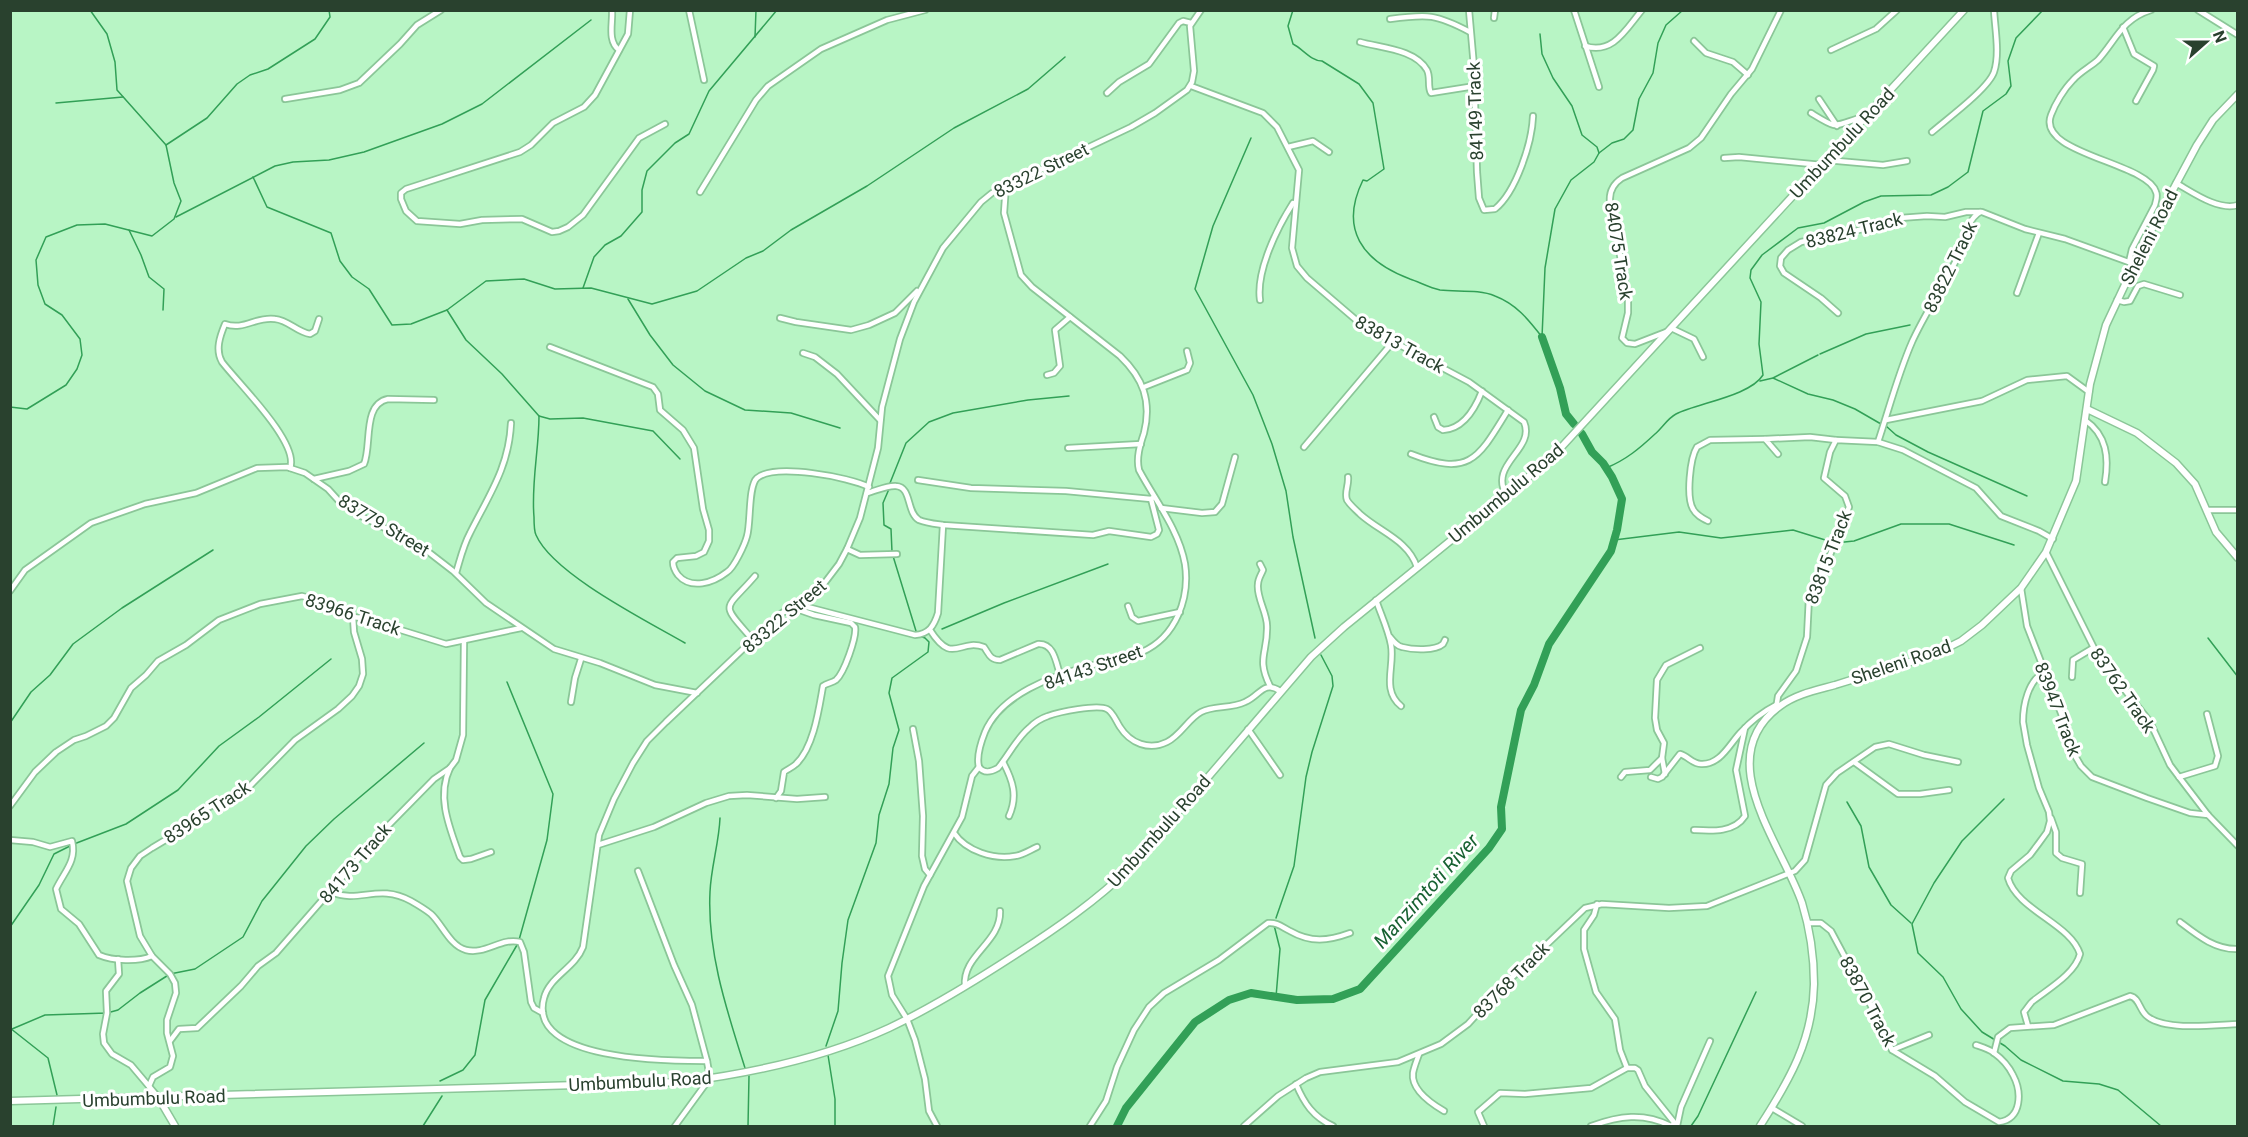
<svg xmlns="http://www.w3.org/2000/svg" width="2248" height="1137" font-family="Roboto,sans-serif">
  <rect width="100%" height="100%" fill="#b8f5c5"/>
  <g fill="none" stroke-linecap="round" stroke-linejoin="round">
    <g stroke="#32a057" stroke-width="1.5">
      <path d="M1293 10 1288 26 1293 44C1303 49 1311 61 1322 61L1359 84 1373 103 1384 169 1367 181 1363 180C1339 229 1362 261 1410 279 1419 282 1430 288 1440 290 1457 292 1479 289 1495 296 1516 304 1528 319 1542 337"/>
      <path d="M1540 34 1542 54 1553 78 1572 106 1582 135 1597 147 1599 153"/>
      <path d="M755 37 756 10"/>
      <path d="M56 103 123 97"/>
      <path d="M1251 138 1213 226 1195 289 1253 395 1272 444 1286 491 1293 537 1315 638"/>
      <path d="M166 145 207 118 237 84 250 75 268 69 315 39 330 17 329 10"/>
      <path d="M253 177 267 207 331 233 340 261 352 277 369 289 392 325 411 324 447 310 486 281 524 279 555 289 591 288 652 304 697 291 746 258 763 251 791 230 867 186 954 128 1028 89 1065 57"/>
      <path d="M176 217 275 166 293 162 329 160 364 152 442 124 482 104 591 20"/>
      <path d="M129 230 141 255 149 277 164 289 163 310"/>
      <path d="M583 288 594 257 605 245 621 236 642 212V190L647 171 675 143 689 134 709 91 777 10"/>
      <path d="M628 299 650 335 673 365 705 391 745 410 791 413 840 428"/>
      <path d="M447 310 466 340 502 374 539 416C539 450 531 483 534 517 534 522 534 531 536 535 553 574 647 621 685 643"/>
      <path d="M1542 337 1545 268 1555 209 1571 180 1594 162 1599 153 1612 143 1624 139 1633 130 1639 99 1653 73 1658 43 1666 25 1683 10"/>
      <path d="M1820 354 1866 334 1910 325"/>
      <path d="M1773 378 1808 394 1833 400 1855 409 1881 424"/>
      <path d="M1760 381 1773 378 1818 355"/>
      <path d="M10 407 27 409 66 385 77 369 82 355 80 339 62 315 45 304 38 285 36 260 46 237 77 225 105 224 152 236 174 219 181 201 174 183 166 145 117 90 115 62 107 34 90 10"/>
      <path d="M539 416 550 419 583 418 653 431 680 459"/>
      <path d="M1886 426 1896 435 1928 452 2027 496"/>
      <path d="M1606 468C1626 460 1640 448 1655 434 1662 428 1668 418 1676 414 1698 403 1750 396 1763 375L1759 344 1761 302 1750 278 1751 270 1762 255 1798 228 1824 223 1864 202 1881 196 1931 195 1948 187 1968 172 1983 111 2006 94 2011 86 2008 61 2016 38 2043 10"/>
      <path d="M890 483 906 443 929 422 953 413 1028 400 1069 396"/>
      <path d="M889 489 883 503 884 525 891 529 892 552"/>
      <path d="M1614 540 1679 532 1721 538 1793 530 1835 543 1854 541 1901 524H1949L2014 545"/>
      <path d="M893 556 916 631"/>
      <path d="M942 629 1004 603 1108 564"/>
      <path d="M2208 638 2238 677"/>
      <path d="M507 682 553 794 547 840 519 940"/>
      <path d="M10 723 31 692 50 675 73 644 122 608 213 550"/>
      <path d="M2004 799 1962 841 1934 883 1912 924 1918 953 1943 977 1961 1009 1982 1032 2005 1046 2021 1060 2063 1081 2099 1084 2118 1090 2161 1126"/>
      <path d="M1847 802 1861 826 1869 867 1891 905 1911 923"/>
      <path d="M720 818C719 843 711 867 710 892 707 952 727 1011 745 1068"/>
      <path d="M74 844 126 824 178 790 219 746 259 717 331 659"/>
      <path d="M1276 918 1294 866 1306 777 1312 752 1333 686 1332 676 1321 655"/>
      <path d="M1274 925 1280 949 1276 997"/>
      <path d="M10 927 39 885 54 854 70 846"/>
      <path d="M10 1028 48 1058 57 1095"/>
      <path d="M12 1029 45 1015 107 1013 118 1010 140 993 170 974 195 969 243 937 262 901 306 846 334 819 424 743"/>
      <path d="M826 1046 838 1011 842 963 848 920 876 843 879 815 889 784 893 748 899 730 889 693 892 678 928 652 929 642 925 638 920 636"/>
      <path d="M828 1055 835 1099V1126"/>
      <path d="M440 1081 463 1070 475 1055 485 1000 517 945"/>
      <path d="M53 1126 56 1107"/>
      <path d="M423 1126 442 1096"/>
      <path d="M748 1126 749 1076"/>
      <path d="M1691 1126 1698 1116 1756 992"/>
    </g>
    <g stroke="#32a057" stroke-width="8">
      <path d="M1542 337 1560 388 1566 414 1574 424"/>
      <path d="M1117 1126 1126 1108 1195 1022 1229 1000 1251 993 1297 1000 1333 999 1360 989 1489 848 1502 829 1501 807 1521 710 1534 685 1549 644 1611 551 1617 530 1622 499 1612 477 1603 463 1592 452 1582 434"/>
    </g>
    <g stroke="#8bc698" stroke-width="8">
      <g id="street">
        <path d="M612 10C613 23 607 41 619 50"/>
        <path d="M630 10 628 34 595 95 584 107 553 123 531 145 520 152 406 189 401 193V199L406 211 417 221 460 224 482 220 522 219 552 232 559 231 568 227 583 215 639 138 665 124"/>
        <path d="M689 10 704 80"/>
        <path d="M1469 10 1474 67 1477 172 1479 198 1484 210 1495 209C1516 192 1532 143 1533 116"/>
        <path d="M1574 10 1599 87"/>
        <path d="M2198 10 2238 35"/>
        <path d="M1494 18 1495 10"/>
        <path d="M1390 19C1428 14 1436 14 1470 32"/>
        <path d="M2123 27 2134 54 2154 66 2153 70 2136 101"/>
        <path d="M1694 41 1706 53 1733 62 1748 75"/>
        <path d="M1360 42C1381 48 1415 49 1427 70 1431 78 1427 86 1431 93L1475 86"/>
        <path d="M1585 46C1613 55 1626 29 1642 10"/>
        <path d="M1831 50 1876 29 1897 10"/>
        <path d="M1191 86 1263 113 1277 127 1299 170 1292 248 1297 266 1307 278 1362 325 1469 382 1524 422C1536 450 1487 464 1507 496"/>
        <path d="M1107 93 1119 82 1149 64 1179 23 1183 21 1191 23"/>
        <path d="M285 99 340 90 359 83 400 44 417 25 441 10"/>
        <path d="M1819 99 1837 126"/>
        <path d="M1811 113C1837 129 1832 127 1859 118L1863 120"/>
        <path d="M1932 132C1947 119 1988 89 1994 72 2000 54 1995 29 1994 10"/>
        <path d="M1288 147 1313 141 1329 152"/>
        <path d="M1724 158 1739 157 1822 165"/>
        <path d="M1826 160 1883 165 1907 161"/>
        <path d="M2176 183C2192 192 2218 211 2238 205"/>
        <path d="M1006 185 1004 213 1021 275 1032 287 1120 356C1143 378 1152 401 1144 433 1140 445 1136 458 1139 470 1155 500 1179 530 1185 564 1190 598 1176 637 1142 652 1126 659 1107 661 1089 666 1052 676 1001 694 985 732 981 742 976 756 979 767 984 774 991 772 998 768 1009 755 1016 739 1029 728 1034 723 1042 718 1048 716 1059 712 1097 704 1107 709 1113 712 1116 721 1120 727 1130 743 1149 751 1167 742 1181 735 1188 719 1201 712 1214 705 1231 709 1245 702 1260 696 1263 680 1280 691"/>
        <path d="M700 192 756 100 768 86 821 49 887 20 925 10"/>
        <path d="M2129 262 2132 249 2155 205C2156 200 2158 196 2156 192 2147 162 2036 154 2051 115 2055 104 2064 89 2073 80 2080 72 2090 67 2098 60 2116 40 2122 19 2151 10"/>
        <path d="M2017 293 2039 233"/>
        <path d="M1260 300C1256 271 1277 228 1293 203"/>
        <path d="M2117 300 2124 302 2130 301 2138 286 2144 284 2180 295"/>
        <path d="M1838 313 1821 298 1784 273 1780 266 1781 258 1788 250 1801 242 1852 232 1900 218 1927 216 1945 217 1966 212H1982L2025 229 2065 239 2134 264"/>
        <path d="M780 318 796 322 851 330 869 325 895 313 917 291"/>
        <path d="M1671 328 1694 339 1703 357"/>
        <path d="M1666 332 1635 344 1627 343 1622 338 1628 313V298L1610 202C1609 192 1613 184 1622 178L1689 148 1701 138 1731 94 1752 69 1781 10"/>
        <path d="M550 347 653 387 658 394 660 410 683 430 694 448 703 509 709 530V541L704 552 696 556 677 558 673 562C673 568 675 571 678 575 691 590 713 583 727 572 734 568 745 544 747 536 751 523 748 486 757 478 775 463 849 477 869 487"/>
        <path d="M803 353 815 357 837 374 880 420"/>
        <path d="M1047 375 1054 373 1060 366 1055 330 1070 317"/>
        <path d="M1144 387 1187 370 1190 363 1187 351"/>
        <path d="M1434 417 1438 427 1443 430C1464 429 1475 409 1482 391"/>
        <path d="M1886 420 1982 401 2027 380 2067 376 2089 392"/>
        <path d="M2085 420C2107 435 2109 458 2105 482"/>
        <path d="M1878 442C1889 409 1898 374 1912 342 1926 311 1946 283 1960 252 1966 238 1966 221 1980 212"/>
        <path d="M1304 447 1392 343"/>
        <path d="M1068 448 1141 444"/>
        <path d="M1411 454C1470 477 1478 459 1508 410"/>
        <path d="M1778 454 1765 439 1810 437 1836 440"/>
        <path d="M290 468C300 443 237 382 222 362 215 350 220 336 225 324 244 331 256 316 275 319 288 320 297 332 310 334L315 331 319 319"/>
        <path d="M1348 477C1349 485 1344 493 1347 500 1350 505 1356 510 1360 514 1380 532 1408 540 1417 567"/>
        <path d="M314 479 349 471 364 464C372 446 362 404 388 399L434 400"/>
        <path d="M918 480 971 488 1066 491 1151 499"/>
        <path d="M867 493C876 491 887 485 896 486 912 487 906 512 919 520 926 523 936 524 943 525L1093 535 1109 531 1151 537 1157 534 1159 530 1151 499 1154 497"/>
        <path d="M1161 508 1202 513 1215 512 1222 504 1235 457"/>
        <path d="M2207 510H2238"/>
        <path d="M1708 521C1702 518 1696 515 1693 509 1686 497 1690 458 1697 447L1710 440 1765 439"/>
        <path d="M847 549 860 555 897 554"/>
        <path d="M2046 552 2098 656 2150 722 2170 765 2179 777 2208 815 2238 846"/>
        <path d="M1260 564 1263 570C1261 575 1258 579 1258 584 1256 597 1267 612 1267 626 1268 653 1256 658 1270 686"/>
        <path d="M456 573C460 560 463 546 470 533 489 495 509 467 511 423"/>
        <path d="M2021 588 2027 626 2066 726 2074 754 2081 766 2092 777 2147 798 2190 813 2208 815"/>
        <path d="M10 591 25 570 91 523 145 504 196 493 257 468 287 467 305 473 328 489 338 500 361 516 422 547 453 571 486 603 554 649 600 663 655 685 697 693"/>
        <path d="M1376 600C1381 615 1388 629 1391 645 1395 666 1381 690 1401 706"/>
        <path d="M796 604 915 635C929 634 934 626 938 613L943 525"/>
        <path d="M1128 606 1132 617 1138 621 1180 612"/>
        <path d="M930 630C953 666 959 638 984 647 989 654 990 660 1000 660L1038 644C1054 643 1056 662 1060 675"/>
        <path d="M1390 637C1394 642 1397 646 1402 647 1413 650 1435 651 1443 644L1445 640"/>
        <path d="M753 640C719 601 724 612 755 576"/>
        <path d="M2072 677 2073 660 2093 648"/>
        <path d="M571 702 575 678 581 659"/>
        <path d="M1776 709 1778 696 1796 671 1807 637 1809 597 1828 560 1849 507 1845 496 1824 478 1830 452 1836 440 1878 442 1903 450 1976 488 2001 516 2039 531 2053 539"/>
        <path d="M913 729 919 761 923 816 922 856 925 869 930 875"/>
        <path d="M1248 729 1280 775"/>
        <path d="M1662 758 1665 774"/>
        <path d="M1003 762C1013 781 1018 796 1009 816"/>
        <path d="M1854 762 1898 794H1920L1949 790"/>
        <path d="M450 768C436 797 450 829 460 857L463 860 471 859 491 852"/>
        <path d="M1621 777 1625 772 1650 770 1662 758 1664 743 1657 730 1655 718 1657 680 1666 665 1700 648"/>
        <path d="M1651 777 1658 779 1662 777 1680 754C1688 756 1692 764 1701 764 1720 765 1729 745 1740 733 1750 722 1762 712 1776 705"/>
        <path d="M2179 777 2215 766 2218 756 2207 714"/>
        <path d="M776 798 781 791 784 772C788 769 793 767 796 764 814 747 819 708 823 686 827 683 832 683 836 680 844 673 857 637 855 627L851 623 814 615 791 607"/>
        <path d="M10 806 35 772 56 752 74 740 86 736 106 726 114 718 131 688 146 675 158 661 186 645 219 620 260 604 302 596 321 601 353 617 362 618 446 644 521 628"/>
        <path d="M2051 818 2056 832V853L2062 858 2082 864 2080 893"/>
        <path d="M1694 830C1711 831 1734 833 1745 816L1736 770 1745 728"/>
        <path d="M954 833C966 851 994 860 1015 856 1023 855 1030 850 1037 847"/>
        <path d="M10 840 33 842 50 847 72 841C77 861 64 872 56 889L61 909 79 924 99 955C113 961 138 962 152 956"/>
        <path d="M598 845 654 827 706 803 729 796 747 795 797 799 825 797"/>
        <path d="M638 871 674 965 692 1005 707 1061"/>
        <path d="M331 892C360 904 378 883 411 901 418 905 425 909 431 914 442 924 450 946 466 950 485 955 502 937 520 942L524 952 531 1002 534 1008 543 1013"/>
        <path d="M1597 904 1594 915 1584 930V949L1596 992 1615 1019 1620 1050 1627 1068"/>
        <path d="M2180 922C2197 935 2215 950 2238 949"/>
        <path d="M1807 923H1821L1831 931 1870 1004 1892 1050 1935 1076 1965 1102 1999 1122C2022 1119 2022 1092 2013 1075 2009 1067 2001 1058 1994 1053 1989 1049 1982 1047 1976 1045"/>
        <path d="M118 959 119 974 106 991 107 1013 103 1034 104 1043 112 1054 131 1065 158 1097"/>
        <path d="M965 986C962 955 1001 943 1000 911"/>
        <path d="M2028 1026 2024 1012C2027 1009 2030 1003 2033 1001 2048 989 2075 974 2080 954 2071 924 2017 910 2008 878L2011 871 2030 855 2039 843 2047 832 2050 821 2049 812 2039 788 2027 745 2023 722C2023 705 2028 681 2044 672"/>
        <path d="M170 1041 179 1029 197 1028 241 986 258 966 276 953 380 834 434 779 450 768 456 760 463 735 464 641"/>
        <path d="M1892 1050 1929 1035"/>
        <path d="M1994 1053 1998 1037 2010 1028 2054 1025 2130 996C2140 998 2139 1011 2148 1017 2167 1031 2214 1025 2238 1024"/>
        <path d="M1419 1054C1417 1060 1414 1067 1413 1073 1411 1090 1432 1104 1444 1111"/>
        <path d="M1296 1084C1304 1103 1313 1117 1333 1126"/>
        <path d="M149 1086 153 1077 170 1067 173 1056 167 1033V1020L176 993 175 983 170 974 152 956 140 936 127 881 131 868 140 856 152 848 187 827 203 810 246 790 295 740 338 709 352 696 359 686 363 674 362 659 354 632 353 617"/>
        <path d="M1772 1108 1802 1126"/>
        <path d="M675 1126 710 1078 707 1061C672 1061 526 1062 544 998 549 977 575 968 583 947L599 835 614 799 633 763 647 741 666 722 779 615 820 589 839 564 847 549 860 518 878 448 882 407 900 339 914 302 943 248 981 202 992 193 1131 127 1155 113 1187 90 1192 82 1194 71 1190 26 1201 10"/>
        <path d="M937 1126 929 1111 925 1079 915 1040 907 1019 892 995 888 976 924 886 962 817 972 776 979 767"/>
        <path d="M1090 1126 1106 1101 1117 1067 1134 1030 1149 1007 1164 993 1219 960 1268 923C1277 922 1282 927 1290 931 1311 943 1328 941 1350 933"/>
        <path d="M1244 1126 1278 1096 1306 1078 1320 1072 1398 1062 1441 1044 1468 1024 1501 988 1585 908 1602 904 1669 908 1707 906 1795 871 1805 860 1826 785 1837 773 1875 747 1889 744 1924 755 1958 762"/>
        <path d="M1484 1126 1478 1112 1500 1093 1525 1094 1591 1088 1627 1068H1635L1638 1070 1645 1086 1677 1126"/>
        <path d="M1591 1126C1619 1116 1643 1112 1671 1126L1674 1124"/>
        <path d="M1677 1126 1681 1107 1710 1041"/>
      </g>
    </g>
    <g stroke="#8bc698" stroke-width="9">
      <g id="secondary">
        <path d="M2087 409 2137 433 2176 463 2195 484 2216 532 2238 558"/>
        <path d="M158 1097 175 1126"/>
        <path d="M10 1101 683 1082C753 1073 824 1058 889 1028 933 1007 975 981 1015 955 1057 928 1096 901 1131 867L1311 657 1344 627 1518 486 1556 453 1964 10"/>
        <path d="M1760 1126C1789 1081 1813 1040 1814 984 1814 957 1810 929 1802 903 1782 844 1709 758 1780 706 1796 694 1817 690 1835 685 1867 675 1899 665 1931 656L1961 641 1982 625 2021 588 2046 552 2076 481 2090 384 2106 325 2145 242 2197 145 2213 120 2238 94"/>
      </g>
    </g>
    <use href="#street" stroke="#fff" stroke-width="4.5"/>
    <use href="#secondary" stroke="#fff" stroke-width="6"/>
  </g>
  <g text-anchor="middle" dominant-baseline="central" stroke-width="6" stroke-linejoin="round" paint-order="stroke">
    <g font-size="18" fill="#29412e" stroke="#fff">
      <text transform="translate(1475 111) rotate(-92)">84149 Track</text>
      <text transform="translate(1842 143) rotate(-47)">Umbumbulu Road</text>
      <text transform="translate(1041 170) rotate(-26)">83322 Street</text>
      <text transform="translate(1854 230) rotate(-14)">83824 Track</text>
      <text transform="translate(2149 237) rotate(-63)">Sheleni Road</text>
      <text transform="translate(1619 251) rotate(81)">84075 Track</text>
      <text transform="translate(1950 267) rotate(-64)">83822 Track</text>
      <text transform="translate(1400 344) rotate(29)">83813 Track</text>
      <text transform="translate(1506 493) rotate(-40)">Umbumbulu Road</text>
      <text transform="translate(384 525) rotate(31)">83779 Street</text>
      <text transform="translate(1828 557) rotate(-69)">83815 Track</text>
      <text transform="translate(353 614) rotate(18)">83966 Track</text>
      <text transform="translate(784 616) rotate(-40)">83322 Street</text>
      <text transform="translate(1901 662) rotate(-19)">Sheleni Road</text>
      <text transform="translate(1093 667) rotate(-19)">84143 Street</text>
      <text transform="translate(2123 690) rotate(55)">83762 Track</text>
      <text transform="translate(2058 709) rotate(69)">83947 Track</text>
      <text transform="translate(207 812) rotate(-33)">83965 Track</text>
      <text transform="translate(1159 831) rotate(-48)">Umbumbulu Road</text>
      <text transform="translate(355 863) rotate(-49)">84173 Track</text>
      <text transform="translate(1511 980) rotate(-45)">83768 Track</text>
      <text transform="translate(1868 1001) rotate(62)">83870 Track</text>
      <text transform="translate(640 1081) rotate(-3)">Umbumbulu Road</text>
      <text transform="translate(154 1098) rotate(-2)">Umbumbulu Road</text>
    </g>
    <g font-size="20" font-style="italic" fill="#186232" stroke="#fff">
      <text transform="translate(1426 891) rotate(-48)">Manzimtoti River</text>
    </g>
  </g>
  <rect width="2248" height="1137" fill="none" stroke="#29412e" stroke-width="24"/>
  <g transform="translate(2206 42) rotate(69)" stroke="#ffffff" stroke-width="4.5" paint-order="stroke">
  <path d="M0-4.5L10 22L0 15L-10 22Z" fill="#29412e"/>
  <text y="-9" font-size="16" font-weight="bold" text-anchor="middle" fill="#29412e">N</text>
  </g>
</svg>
